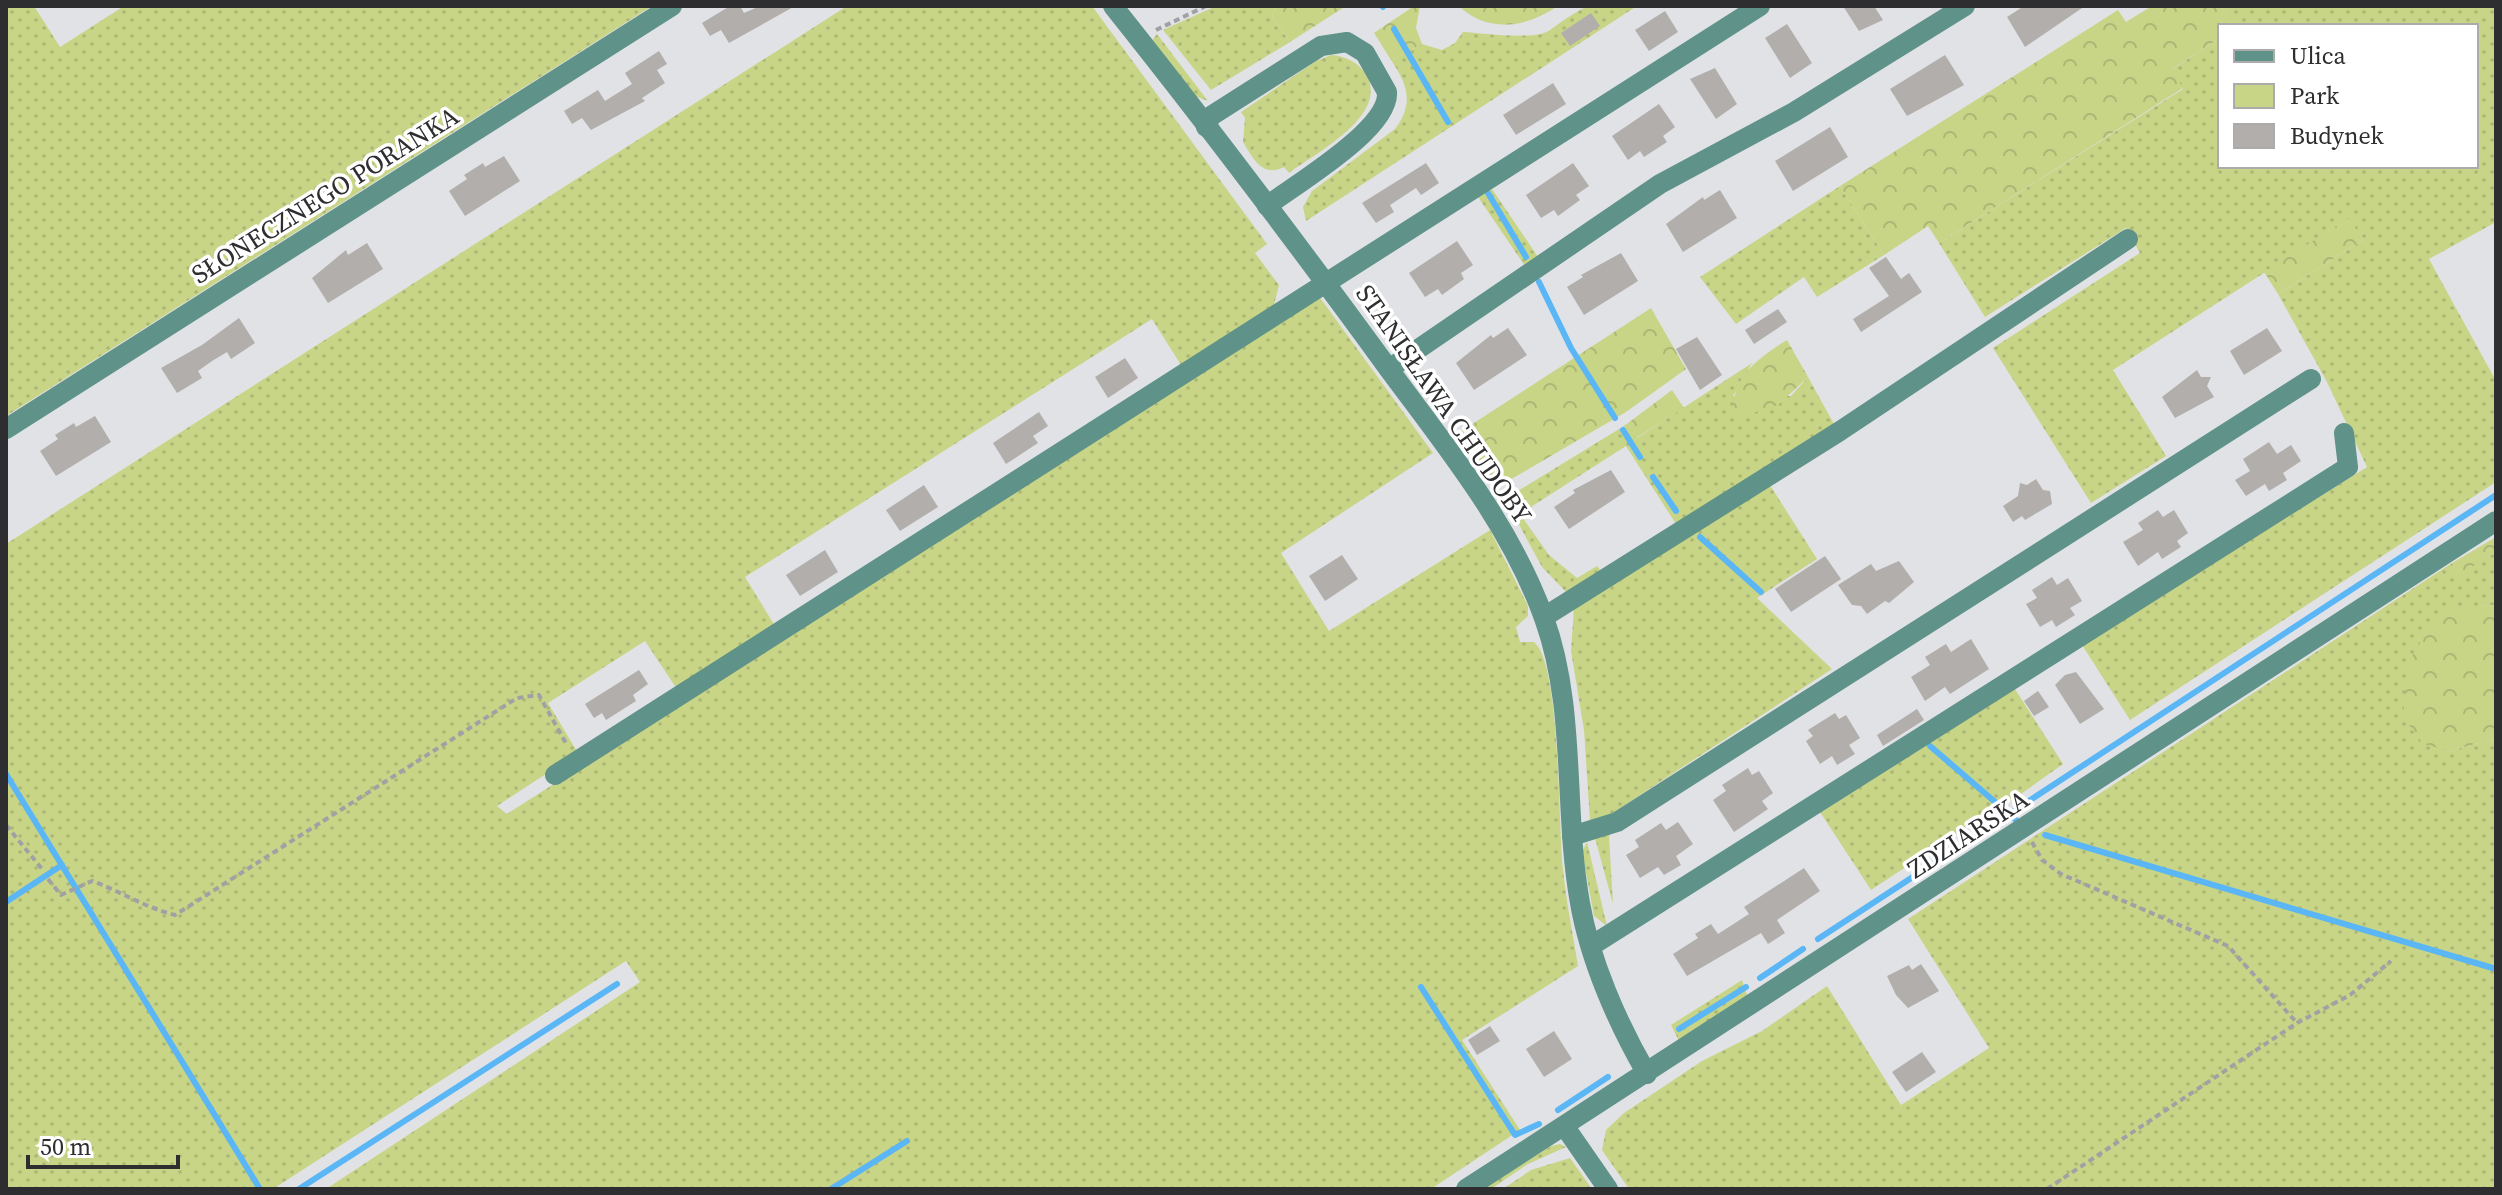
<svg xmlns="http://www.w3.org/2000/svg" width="2502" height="1195" font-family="'Source Serif 4',serif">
  <defs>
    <pattern id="green-dots" width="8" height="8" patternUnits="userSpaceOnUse" patternTransform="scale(2)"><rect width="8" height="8" fill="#c8d587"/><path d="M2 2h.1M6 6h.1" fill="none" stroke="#acb775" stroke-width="1.8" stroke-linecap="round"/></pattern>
    <pattern id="forest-crowns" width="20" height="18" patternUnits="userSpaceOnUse" patternTransform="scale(2)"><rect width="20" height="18" fill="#c8d587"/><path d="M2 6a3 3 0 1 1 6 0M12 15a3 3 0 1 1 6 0" fill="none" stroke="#acb775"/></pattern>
  </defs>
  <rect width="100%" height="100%" fill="#e1e2e6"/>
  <g fill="url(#green-dots)">
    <path d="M6 6H34L60 47 124 6H652L6 416Z"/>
    <path d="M847 6H1092L1267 244 1255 253 1279 285 1274 305 1181 365 1152 319 745 577 775 626 677 689 645 641 548 703 578 753 497 806 507 814 1318 295 1433 453 1281 553 1329 631 1490 530 1528 606V616L1516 627 1520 642H1534C1561 663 1558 829 1563 869 1566 901 1573 934 1578 966L1462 1040 1520 1130 1431 1189H326L640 982 626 961 273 1189H6V544Z"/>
    <path d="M1216 6H1276L1272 16 1290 42 1211 90 1163 30Z"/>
    <path d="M1587 6H1637L1306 221 1303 207 1312 191 1395 129C1414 104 1408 85 1391 60L1422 44 1442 50 1455 43 1463 32C1483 33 1535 41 1550 30 1562 21 1574 13 1587 6Z"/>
    <path d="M2221 6H2496V222L2429 259 2496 381V482L2130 720 2082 645 2367 467 2327 382 2278 294 2363 240 2348 219 2113 370 2166 456 2091 503 1993 348 2140 253 2126 228 1985 317 1939 243 2183 89 2171 70 2220 38V166H2476V26H2233Z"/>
    <path d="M1157 34 1208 101 1195 96 1151 42Z"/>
    <path d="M1331 55C1345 56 1359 62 1367 76 1388 116 1316 153 1289 173L1284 167C1263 178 1253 159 1243 142L1245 118 1241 112 1316 61Z"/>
    <path d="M1840 186 1884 255 1817 297 1804 277 1736 324 1700 277Z"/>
    <path d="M1492 189 1538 257 1525 266 1478 197Z"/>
    <path d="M1752 363 1733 396H1791L1808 377 1834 424 1676 524 1626 446 1520 514 1549 555 1577 578 1597 566 1602 572 1567 593 1542 567 1505 499 1624 426 1637 438Z"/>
    <path d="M1768 482 1817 559 1757 598 1832 669 1605 818 1590 821 1584 730 1571 651 1574 608Z"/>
    <path d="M2496 552V605L2442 608 2450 751 2496 738V1189H1629L1602 1150 1606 1130 1624 1113 1702 1061 1762 1031 1827 986 1901 1105 1989 1048 1908 919 2452 563 2459 574Z"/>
    <path d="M2015 689 2063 764 1997 811 1980 818 1871 890 1820 812Z"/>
    <path d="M1611 832 1609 837 1613 904 1595 838Z"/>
    <path d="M1587 842 1607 926 1594 916 1582 852Z"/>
    <path d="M1742 980 1748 998 1679 1041 1671 1025Z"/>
    <path d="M1560 1144 1566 1147 1528 1164 1491 1189H1481L1551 1146Z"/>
    <path d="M1570 1158 1592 1189H1503L1531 1170Z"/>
  </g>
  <g fill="url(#forest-crowns)">
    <path d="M1276 6H1346L1290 42 1272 16Z"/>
    <path d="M1414 6H1420L1416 28 1422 44 1391 60 1374 33Z"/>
    <path d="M1558 6C1527 27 1489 34 1460 7Z"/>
    <path d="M2152 6H2221L2233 26H2220V38L2172 69 2183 88 1939 243 1928 226 1884 255 1840 186 2118 10 2126 22Z"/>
    <path d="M2349 218 2363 240 2278 294 2264 272Z"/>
    <path d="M1651 308 1686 369 1626 412 1498 487 1460 432Z"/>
    <path d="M1787 340 1808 377 1778 405 1740 417 1734 411C1731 376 1760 357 1787 340Z"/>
    <path d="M1672 390 1684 408 1636 438 1624 426Z"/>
    <path d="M2496 537V552L2459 575 2452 563Z"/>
    <path d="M2496 605V738L2450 751 2423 744 2403 717 2408 663 2442 607Z"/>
  </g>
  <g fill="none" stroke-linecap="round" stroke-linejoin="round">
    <g stroke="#5ab6f5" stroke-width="6">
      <path d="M1382 6 1383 7"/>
      <path d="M1394 29 1448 122"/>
      <path d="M1488 193 1526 257"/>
      <path d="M1539 282 1571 348 1615 418"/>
      <path d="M1623 430 1640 457"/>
      <path d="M1653 477 1676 511"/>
      <path d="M1700 537 1761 592"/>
      <path d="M1930 746 2016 820"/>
      <path d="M6 774 260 1189"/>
      <path d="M2045 835 2496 969"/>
      <path d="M6 902 62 865"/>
      <path d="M1818 939 2496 495"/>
      <path d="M1760 978 1803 949"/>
      <path d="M1421 987 1515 1135 1539 1124"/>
      <path d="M1679 1029 1746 987"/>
      <path d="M1558 1110 1608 1077"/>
      <path d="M299 1189 617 984"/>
      <path d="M831 1189 907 1141"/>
    </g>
  </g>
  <g fill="#b2aeab">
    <path d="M730 6H740L744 13 760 6H795L729 43 721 30 710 36 702 23Z"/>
    <path d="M1843 6H1874L1883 20 1859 31Z"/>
    <path d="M2024 6H2085L2025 47 2007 17Z"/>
    <path d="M1665 11 1678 32 1649 51 1635 30Z"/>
    <path d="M1591 13 1600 26 1570 46 1561 33Z"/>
    <path d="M1787 24 1812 63 1790 78 1765 38Z"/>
    <path d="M659 51 667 64 657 70 665 83 642 98 645 101 591 130 582 118 572 124 564 111 598 90 605 101 632 84 625 73Z"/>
    <path d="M1945 55 1964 85 1907 116 1890 89Z"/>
    <path d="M1715 68 1737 104 1716 119 1690 79Z"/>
    <path d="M1553 83 1566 104 1516 135 1503 115Z"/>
    <path d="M1659 104 1675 127 1663 136 1667 142 1644 157 1640 151 1628 160 1612 136Z"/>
    <path d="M1830 127 1848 157 1793 191 1775 161Z"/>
    <path d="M504 156 520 181 465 216 449 191 467 179 464 175 483 163 485 167Z"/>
    <path d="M1426 163 1439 183 1421 195 1416 188 1390 205 1394 212 1376 223 1362 203Z"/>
    <path d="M1573 163 1589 186 1576 195 1580 200 1558 216 1554 210 1541 218 1526 195Z"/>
    <path d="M1720 190 1737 218 1683 252 1666 224 1703 197 1704 200Z"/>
    <path d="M1457 241 1473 265 1461 273 1464 279 1442 295 1438 289 1425 297 1409 273Z"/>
    <path d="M367 243 383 269 328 303 312 278 346 250 348 255Z"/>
    <path d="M1621 253 1638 281 1584 315 1567 287 1583 277 1581 275Z"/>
    <path d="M1886 257 1901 279 1909 273 1922 292 1861 332 1853 319 1889 296 1869 268Z"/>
    <path d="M1778 309 1787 322 1754 344 1745 330Z"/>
    <path d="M239 318 255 343 231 359 227 352 212 361 198 371 202 378 177 393 161 368 202 345Z"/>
    <path d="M1508 328 1527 355 1474 390 1456 363 1491 335 1493 338Z"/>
    <path d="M2267 328 2282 351 2244 375 2230 351Z"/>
    <path d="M1697 337 1722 375 1700 390 1676 349Z"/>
    <path d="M1125 358 1138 378 1108 398 1095 377Z"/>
    <path d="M2197 370 2201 377H2211L2207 386 2214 397 2175 418 2162 397Z"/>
    <path d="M1039 412 1048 426 1033 436 1038 443 1006 464 993 443Z"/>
    <path d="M95 416 111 442 56 476 40 451 58 439 55 435 74 423 76 427Z"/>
    <path d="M2269 442 2277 454 2291 445 2301 461 2283 473 2287 480 2269 491 2265 484 2246 496 2235 480 2250 471 2243 459Z"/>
    <path d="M1611 470 1625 492 1569 529 1554 507 1575 493 1573 490Z"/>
    <path d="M2036 479 2043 490 2050 491 2052 504 2025 520 2022 516 2013 522 2003 506 2018 496 2020 483 2027 485Z"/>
    <path d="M924 485 938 507 900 531 886 510Z"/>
    <path d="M2158 510 2163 517 2174 510 2188 533 2177 541 2181 547 2162 559 2158 552 2138 566 2123 542 2143 530 2138 523Z"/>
    <path d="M825 550 838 572 800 596 786 575Z"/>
    <path d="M1342 555 1358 579 1325 601 1309 576Z"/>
    <path d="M1825 556 1841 579 1791 612 1775 589Z"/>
    <path d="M1899 561 1914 582 1889 603 1885 601 1867 614 1861 606 1852 605 1838 585 1871 564 1876 571Z"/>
    <path d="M2052 577 2057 585 2068 578 2082 601 2070 608 2075 615 2056 627 2052 620 2040 627 2026 604 2037 598 2032 590Z"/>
    <path d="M1971 639 1989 669 1950 694 1945 687 1925 701 1911 677 1930 665 1925 657 1946 644 1951 652Z"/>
    <path d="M639 670 648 684 633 695 636 701 606 720 602 713 594 718 585 704Z"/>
    <path d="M2076 672 2104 709 2080 724 2055 685 2065 675Z"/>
    <path d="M2038 691 2049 707 2034 716 2024 701Z"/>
    <path d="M1917 709 1924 720 1883 746 1877 735Z"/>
    <path d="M1835 713 1839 719 1846 715 1860 738 1849 745 1855 754 1837 765 1832 756 1820 764 1806 741 1813 736 1808 730Z"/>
    <path d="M1748 768 1752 775 1759 771 1773 793 1762 801 1768 809 1734 832 1713 800 1726 791 1722 785Z"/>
    <path d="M1678 822 1693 844 1676 856 1681 865 1664 875 1658 867 1640 878 1626 855 1639 847 1635 840 1661 823 1666 830Z"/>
    <path d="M1804 868 1820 891 1777 920 1785 933 1768 944 1761 933 1687 976 1673 954 1698 938 1695 934 1711 924 1718 934 1749 914 1744 907Z"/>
    <path d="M1921 964 1939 991 1908 1008 1896 995 1887 976 1909 965 1912 970Z"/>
    <path d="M1490 1026 1500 1041 1477 1055 1468 1040Z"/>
    <path d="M1554 1031 1572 1059 1544 1077 1526 1049Z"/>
    <path d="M1922 1052 1936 1072 1906 1092 1892 1072Z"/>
  </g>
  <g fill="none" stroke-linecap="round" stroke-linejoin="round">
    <g stroke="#a0a1a4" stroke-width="4" stroke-dasharray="6 4" stroke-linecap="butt">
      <path d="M1156 30 1206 6"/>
      <path d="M6 825 42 869"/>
      <path d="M2032 842 2042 860 2061 874 2228 946 2297 1023"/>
      <path d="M48 879 61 895 92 881C120 891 146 908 175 915L517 698 539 695 567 745"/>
      <path d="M2047 1189 2297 1023 2350 995 2391 961"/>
    </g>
    <g stroke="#5f9288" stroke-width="20">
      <path d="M1113 6C1208 125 1299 246 1388 368 1447 448 1510 524 1544 618 1577 709 1563 809 1580 903 1590 961 1618 1024 1647 1074"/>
      <path d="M1206 127 1211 116 1321 46 1347 42 1365 53 1387 92C1390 129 1296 184 1267 206"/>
      <path d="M1389 369 1660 184 1794 112 1965 6"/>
      <path d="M6 429 672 6"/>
      <path d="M1544 617 1840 431 2128 239"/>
      <path d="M555 775 1760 6"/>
      <path d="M1572 836 1617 822 2311 379"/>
      <path d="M1591 946 2348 467 2344 433"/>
      <path d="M1565 1127 1608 1189"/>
      <path d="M1466 1189 2496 521"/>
    </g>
  </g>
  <g text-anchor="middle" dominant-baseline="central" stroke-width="7" stroke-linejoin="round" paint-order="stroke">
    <g font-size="26" fill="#2e2e30" stroke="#fff">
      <text transform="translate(325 195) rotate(-32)">SŁONECZNEGO PORANKA</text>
      <text transform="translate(1444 404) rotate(55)">STANISŁAWA CHUDOBY</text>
      <text transform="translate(1968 834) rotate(-33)">ZDZIARSKA</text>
    </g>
  </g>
  <rect width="2502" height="1195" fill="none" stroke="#2e2e30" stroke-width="16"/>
  <rect x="2218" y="24" width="260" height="144" fill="#ffffff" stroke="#ababac" stroke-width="2"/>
  <rect x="2234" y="50" width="40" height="12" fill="#5f9288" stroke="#ababac" stroke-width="2"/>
  <text x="2290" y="64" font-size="24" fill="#2e2e30">Ulica</text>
  <rect x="2234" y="84" width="40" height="24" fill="#c8d587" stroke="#ababac" stroke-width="2"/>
  <text x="2290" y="104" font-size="24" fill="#2e2e30">Park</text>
  <rect x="2234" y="124" width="40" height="24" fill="#b2aeab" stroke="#ababac" stroke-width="2"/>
  <text x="2290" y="144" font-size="24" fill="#2e2e30">Budynek</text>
  <path d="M28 1155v12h150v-12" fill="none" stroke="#2e2e30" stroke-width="4"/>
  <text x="40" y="1155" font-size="24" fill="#2e2e30" stroke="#ffffff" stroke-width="6" paint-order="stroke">50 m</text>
</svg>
